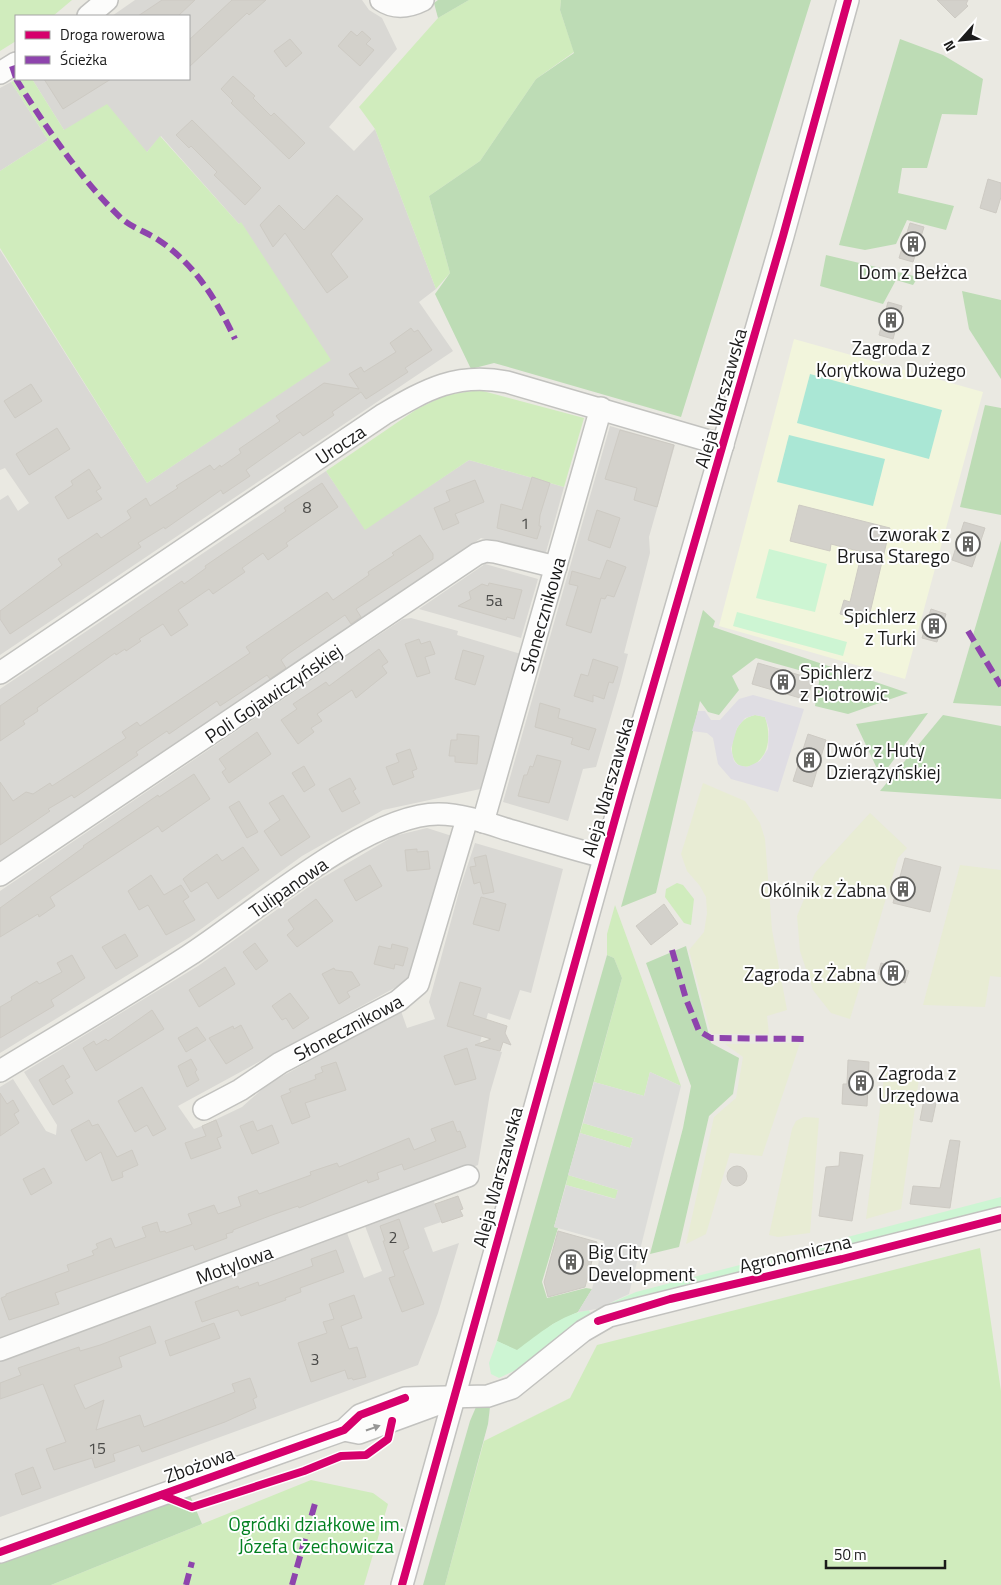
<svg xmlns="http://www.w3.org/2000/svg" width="1001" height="1585" font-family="'Titillium Web',sans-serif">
  <rect width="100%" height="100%" fill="#eae9e2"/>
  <g fill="#d9d8d4">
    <path d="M135 0H362L369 10 382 18 397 49 329 127 354 151 375 129 436 289 419 302 453 351 0 655V500L8 495 18 511 29 503 5 468 0 470V250L147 483 330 360 241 223 239 224 161 136 147 152 64 130 32 79H189V16H112Z"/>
    <path d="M11 82 48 140 0 171V88Z"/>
    <path d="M610 426 675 445 649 537 650 553 624 653 628 654 620 685 596 767 583 769 568 821 503 802Z"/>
    <path d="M469 460 564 487 545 556 481 538 0 862V689L326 471 365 529Z"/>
    <path d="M485 564 538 579 521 638 419 609Z"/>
    <path d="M411 618 458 631 457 635 521 654 485 788 383 810 302 856 190 937 0 1053V891L350 654 403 619Z"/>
    <path d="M427 828 452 836 411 979 178 1106 194 1129 202 1126 242 1107 268 1084 401 1011 407 1028 435 1019 429 1002 460 888 475 843 563 869 531 993 520 990 510 1020 488 1013 479 1046 502 1052 490 1093 478 1165 0 1341V1087L13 1079 46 1131 56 1135 57 1125 24 1072 198 966 317 881 394 836Z"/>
    <path d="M434 1201 441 1222 424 1228 433 1252 459 1243 438 1313 418 1365 0 1517V1361L347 1233 364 1278 382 1271 365 1226Z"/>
  </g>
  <path fill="#f2f5dc" d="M794 339 983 392 905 679 719 626Z"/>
  <g fill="#e8ecd4">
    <path d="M703 783 745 801 760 823 765 839 772 930 787 1010 767 1016 769 1034H711L689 950 704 932 707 913 706 897 700 886 687 871 681 854Z"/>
    <path d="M870 813 907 848 898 858 850 1019 831 1013 813 990 800 951 797 916 815 873Z"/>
    <path d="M960 865 1001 870V977L990 976 985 1007 923 1005Z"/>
    <path d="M800 1043 762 1156 730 1153 706 1234 686 1244 714 1117 736 1098 743 1057 725 1044Z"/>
    <path d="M885 1069 920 1071 901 1209 866 1219Z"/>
    <path d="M804 1117 819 1118 810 1233 778 1237 769 1235 792 1129 796 1121Z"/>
  </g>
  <g fill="#d0ecbd">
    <path d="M0 0H72L53 16H16V41L0 51Z"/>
    <path d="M469 0H561L560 10 574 52 536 79 480 161 429 196 450 273 436 289 375 129 359 107 438 18Z"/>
    <path d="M18 79H32L64 130 107 104 147 152 160 136 239 224 241 222 331 360 147 483 0 248V171L48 140 11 82Z"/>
    <path d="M479 390 584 418 564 487 469 460 365 530 326 471 417 409 446 395Z"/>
    <path d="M755 715 765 717C783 772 720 786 734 736 738 724 743 718 755 715Z"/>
    <path d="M677 883 683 885 694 899 691 925 684 923 665 897 666 889Z"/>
    <path d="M615 905 681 1086 650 1072 644 1096 594 1082 622 978 614 958 607 955V934Z"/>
    <path d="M583 1123 633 1138 630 1148 580 1133Z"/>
    <path d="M568 1175 618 1190 616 1199 566 1185Z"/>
    <path d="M980 1248 1001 1391V1585H445L484 1441 570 1398 597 1345Z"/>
    <path d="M311 1480 373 1493 388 1504 364 1585H51Z"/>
  </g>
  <g fill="#bddcb5">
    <path d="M438 0H469L438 18 434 3Z"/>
    <path d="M561 0H811L681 417 494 363 471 369 435 294 450 273 429 196 480 161 536 79 574 53 560 10Z"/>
    <path d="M900 39 943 55 983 79 977 115 942 114 927 168H902L898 193 954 206 946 230 907 220 896 244 865 250 839 245Z"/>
    <path d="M826 255 918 277 913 285 896 280 883 304 820 286Z"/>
    <path d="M962 291 1001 300V379L969 329Z"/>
    <path d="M985 405 1001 408V515L960 507Z"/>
    <path d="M1001 540V706L953 703Z"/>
    <path d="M703 610 715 621 713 627 908 693 848 714 815 706 820 676 756 658 732 676 739 690 719 715 708 712 700 701 656 893 621 907Z"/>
    <path d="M928 713 881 777 856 724Z"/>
    <path d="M943 715 1001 726V799L880 791Z"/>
    <path d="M686 946 711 1043 739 1058 733 1094 709 1116 679 1247 650 1254 683 1128 691 1086 646 963Z"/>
    <path d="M607 955 614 958 622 978 554 1227 558 1228 542 1282 547 1298 586 1288 592 1289 578 1312 553 1324 517 1351 497 1341Z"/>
    <path d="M484 1405 490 1407 488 1424 445 1585H423L470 1421 476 1407Z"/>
    <path d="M189 1493 202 1524 51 1585H0V1561Z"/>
  </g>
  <g fill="#cdf5d3">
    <path d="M769 549 827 564 815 612 756 598Z"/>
    <path d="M737 612 847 642 843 656 733 626Z"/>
    <path d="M1001 1197V1218L598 1321 597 1309 636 1292Z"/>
    <path d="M589 1310 591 1315 520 1368 499 1378 491 1374 489 1363 497 1341 517 1350C539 1334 561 1314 589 1310Z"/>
  </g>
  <g fill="#aae7d5">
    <path d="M810 374 942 410 929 459 797 423Z"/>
    <path d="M789 435 885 459 873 506 777 482Z"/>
  </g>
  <path fill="#dcdcd9" d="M650 1072 681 1086 629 1294 597 1309 578 1312 592 1289 604 1241 554 1227 566 1185 615 1199 618 1190 568 1175 580 1133 630 1148 633 1138 583 1123 594 1082 644 1096Z"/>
  <path fill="#dfdde3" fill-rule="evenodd" d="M753 695 804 709 778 792 731 779 718 764 713 738 707 733 692 731 698 711H705L711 720H720L739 699ZM755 715 765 717 769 729 768 749 760 761 747 767 738 765 734 761 731 749 737 728 745 718Z"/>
  <g fill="#d3d1cb" stroke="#cdcac3">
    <path d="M162 0H195L178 16H138Z"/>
    <path d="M232 0H266L249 15 247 13 189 67V40Z"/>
    <path d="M937 0H968L966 4 968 6 955 18Z"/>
    <path d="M351 31 357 36 362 31 371 39 366 44 374 50 360 66 338 46Z"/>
    <path d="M290 39 302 53 286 67 274 51Z"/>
    <path d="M233 76 255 96 253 98 271 116 274 113 305 143 289 159 231 103 233 101 221 89Z"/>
    <path d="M44 79H111L63 109Z"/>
    <path d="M192 120 261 188 245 205 214 175 217 172 191 146 189 148 176 135Z"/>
    <path d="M988 179 1001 183V197L996 213 980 208Z"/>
    <path d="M337 195 363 219 331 254 348 277 327 293 285 233 273 247 260 225 279 205 304 230Z"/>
    <path d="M910 223 924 227 913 262 899 258Z"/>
    <path d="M888 302 902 306 893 339 879 335Z"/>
    <path d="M411 328 414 332 418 330 432 350 405 368 408 372 366 399 361 392 332 412 334 415 303 436 300 432 246 470 250 476 223 494 221 490 165 529 164 527 138 543 141 547 10 634 0 619V611L62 565 58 559 97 533 101 538 131 518 127 511 146 498 150 506 178 488 176 486 210 465 214 470 220 465 221 467 241 453 239 449 280 421 276 416 324 383 359 389 349 374 361 367 364 372 396 352 390 343Z"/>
    <path d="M31 384 42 401 15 418 4 401Z"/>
    <path d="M57 428 70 449 29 475 16 454Z"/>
    <path d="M620 430 674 445 657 507 634 500 637 488 605 479Z"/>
    <path d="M89 469 101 488 96 491 102 499 68 519 55 497 73 485 71 481Z"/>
    <path d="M532 477 550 483 540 515 539 526H541L537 539 497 528 501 504 522 510Z"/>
    <path d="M475 480 484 502 455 514 459 523 443 530 434 508 450 501 446 491Z"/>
    <path d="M322 483 338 507 286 543 288 546 268 560 263 553 242 568 245 572 213 594 209 589 178 610 188 625 171 636 163 624 139 639 141 641 126 651 125 649 116 655 115 653 37 708 38 711 23 721 25 724 0 741V706L182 581 184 584 206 568 205 566 286 511 284 508Z"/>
    <path d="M799 505 890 528 868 621 840 614 844 600 850 602 862 552 831 544 830 551 790 541Z"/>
    <path d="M597 510 620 518 610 548 588 540Z"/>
    <path d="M964 522 985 528 972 567 952 560Z"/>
    <path d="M420 535 433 554V559L356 609 361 617 351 624 345 615 288 654 281 660 286 668 270 679 267 675 220 706 217 701 169 734 167 731 136 752 138 755 74 798 72 795 48 809 50 811 0 845V782L13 801 26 792 33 794 50 783 52 786 126 738 122 732 137 722 140 726 250 653 246 647 327 592 333 600 369 575 368 572 394 555 392 553Z"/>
    <path d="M607 560 626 567 614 597 607 595 605 599 601 598 591 633 566 625 578 586 569 584 572 571 600 579Z"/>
    <path d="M489 583 522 590 514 619 507 617 506 620 458 606 471 599 469 592 482 584 488 586Z"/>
    <path d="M931 609 946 614 937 642 922 638Z"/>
    <path d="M419 639 421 644 430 641 435 654 425 657 430 673 417 677 405 644Z"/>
    <path d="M379 649 388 662 382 666 387 673 356 698 352 690 317 714 322 721 311 728 314 732 298 744 281 720 297 709 293 704 326 682 329 686Z"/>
    <path d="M463 650 484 656 475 685 455 679Z"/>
    <path d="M593 659 618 667 613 683 609 682 604 699 593 695V702L574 696 581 674 588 676Z"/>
    <path d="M758 663 813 679 807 700 752 684Z"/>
    <path d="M540 703 560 709 558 718 596 729 589 750 571 744 573 738 535 727Z"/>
    <path d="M257 732 271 754 229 783 222 772 226 769 219 759Z"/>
    <path d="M457 734 479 736 477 764 455 762V756H449L451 740H457Z"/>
    <path d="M808 734 826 740 812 787 793 781Z"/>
    <path d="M410 749 417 769 412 771 414 777 393 785 386 767 399 762 396 754Z"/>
    <path d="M537 755 561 761 549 803 518 796 524 775H527L530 766 533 767Z"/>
    <path d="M304 766 315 785 304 792 292 773Z"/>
    <path d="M194 774 210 799 162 832 158 826 50 897 55 906 39 917 38 914 0 937V908L84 847 83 846 158 795 159 797Z"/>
    <path d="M350 778 356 789 353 791 360 803 342 812 329 789Z"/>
    <path d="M283 795 310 837 281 856 264 831 280 820 269 803Z"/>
    <path d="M239 801 258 832 247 838 229 807Z"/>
    <path d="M243 847 259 870 218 899 207 882 191 892 183 879 189 874 217 854 222 861Z"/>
    <path d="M417 849V852L428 851 430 869 407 871 405 850Z"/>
    <path d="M486 855 494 892 483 894 480 882 474 884 470 867 476 866 474 858Z"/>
    <path d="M905 858 941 867 930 912 893 903Z"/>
    <path d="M370 865 382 886 356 901 344 880Z"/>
    <path d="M151 875 164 895 181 885 189 897 183 901 195 920 166 935 148 905 139 910 128 891Z"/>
    <path d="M481 897 506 904 499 931 473 924Z"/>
    <path d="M316 899 333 921 297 947 287 935 294 929 288 920Z"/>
    <path d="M664 904 678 924 651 945 636 926Z"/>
    <path d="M125 934 138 956 116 969 102 947Z"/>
    <path d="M255 943 268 961 256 970 243 952Z"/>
    <path d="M392 944 408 948 403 966 395 964 394 969 374 964 379 946 391 949Z"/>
    <path d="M72 955 85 978 51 1000 54 1006 0 1038V1007L12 1000 11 997 37 981 39 984 62 972 57 963Z"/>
    <path d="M881 963 909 971 905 983 878 974Z"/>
    <path d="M225 967 235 984 199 1007 189 990Z"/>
    <path d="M334 968 335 970 352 972 360 985 347 992 350 997 339 1004 322 974Z"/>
    <path d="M460 982 481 988 473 1015 507 1026 505 1033 511 1045 503 1042 500 1051 475 1045 491 1039 447 1026Z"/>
    <path d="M290 993 309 1018 293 1029 286 1018 282 1020 272 1006Z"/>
    <path d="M152 1010 164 1029 96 1071 83 1048 94 1041 96 1045 106 1039 108 1041Z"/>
    <path d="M241 1025 253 1048 226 1064 209 1038 233 1026 234 1029Z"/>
    <path d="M197 1027 206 1040 186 1052 178 1038Z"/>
    <path d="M467 1048 476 1079 455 1085 444 1056Z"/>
    <path d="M191 1059 197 1070 195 1072 199 1080 187 1087 178 1066Z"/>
    <path d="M848 1060 869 1062 867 1106 842 1104 843 1084H847Z"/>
    <path d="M336 1062 346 1090 305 1103 310 1117 292 1124 281 1096 291 1092 289 1089 316 1079 315 1075 323 1072 321 1067Z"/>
    <path d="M63 1065 70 1077 65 1080 73 1093 53 1105 39 1080Z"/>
    <path d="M142 1087 166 1129 153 1136 147 1125 135 1132 118 1101Z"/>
    <path d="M0 1093 7 1104 13 1100 19 1111 14 1114 19 1123 0 1136Z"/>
    <path d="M924 1100 936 1103 932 1122 920 1120Z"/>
    <path d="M89 1120 92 1126 98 1124 117 1157 132 1150 138 1165 122 1172 123 1177 112 1181 101 1152 86 1161 71 1130Z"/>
    <path d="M216 1120 222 1136 217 1138 221 1148 191 1159 185 1143 206 1136 202 1126Z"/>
    <path d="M253 1121 257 1131 272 1125 279 1143 252 1154 240 1126Z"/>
    <path d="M453 1121 457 1132 460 1131 466 1147 404 1170 402 1164 377 1173 379 1179 368 1183 367 1180 299 1208 298 1206 272 1215 233 1230V1232L226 1234 227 1238 195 1250 193 1245 55 1293 59 1304 9 1320 1 1298 6 1296V1294L69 1271 67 1265 94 1255 92 1251 98 1248 96 1244 111 1238 115 1248 146 1237 142 1227 157 1222 160 1232 165 1231 166 1233 192 1224 188 1214 214 1205 218 1214 241 1206 238 1197 257 1190 259 1194 311 1175 310 1172 337 1163 339 1167 409 1138 414 1150 436 1141 431 1129Z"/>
    <path d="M950 1140 960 1141 950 1208 910 1204 913 1186 940 1188Z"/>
    <path d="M840 1152 863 1155 852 1221 819 1216 826 1167 839 1166Z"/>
    <circle cx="737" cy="1176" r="10"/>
    <path d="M44 1168 52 1183 31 1195 23 1179Z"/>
    <path d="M458 1196 463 1209 460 1210 463 1216 442 1223 435 1204Z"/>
    <path d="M399 1219 409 1248 403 1251 424 1304 402 1312 389 1278 395 1276 383 1241H385L380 1226Z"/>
    <path d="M558 1231 597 1242 585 1287 548 1297 544 1282Z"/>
    <path d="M336 1250 344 1272 300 1288 301 1292 285 1298 286 1300 241 1316 238 1310 202 1322 195 1302 238 1286 239 1289 258 1282 259 1286 313 1266 311 1259Z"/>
    <path d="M354 1295 362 1318 341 1326 349 1349 357 1347 366 1377 353 1380 352 1378 348 1379 345 1370 311 1382 298 1343 327 1333 323 1322 334 1319 329 1304Z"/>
    <path d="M214 1323 220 1338 170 1356 165 1341Z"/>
    <path d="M150 1326 156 1343 119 1357 122 1367 74 1385 85 1409 104 1400 96 1430 140 1415 144 1427 235 1392 232 1384 250 1378 257 1397 253 1399 256 1408 225 1422 142 1452 139 1445 113 1454 115 1461 95 1468 92 1458 54 1470 46 1449 66 1442 43 1384 0 1399V1383L21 1375 18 1368 79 1347 80 1351 100 1345Z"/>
    <path d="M33 1467 41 1488 22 1495 15 1474Z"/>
  </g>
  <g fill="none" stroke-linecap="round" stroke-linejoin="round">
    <g stroke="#c2c2bf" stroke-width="24">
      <g id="minor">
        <path d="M381 0C394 9 409 7 423 0"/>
        <path d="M88 16 107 0"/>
        <path d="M0 73 16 63"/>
        <path d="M0 673 384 414C427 389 457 372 507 382L723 445"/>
        <path d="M483 822 601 408"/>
        <path d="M0 875 477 554 486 551 495 552 556 567"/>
        <path d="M0 1071C63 1033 126 996 188 956 249 917 367 813 439 814 462 814 487 823 509 830 541 839 572 849 604 857"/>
        <path d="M204 1109 240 1090 280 1063 398 1001 418 984 467 819"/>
        <path d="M0 1350 468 1176"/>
        <path d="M344 1430 359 1433 441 1403"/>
        <path d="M0 1552 344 1430 360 1415 405 1398 488 1396 512 1388 583 1331 609 1316 1001 1218"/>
        <path d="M402 1585 622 794 783 236 848 0"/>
      </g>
    </g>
    <use href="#minor" stroke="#fcfcfb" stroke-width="21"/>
    <g stroke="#8e44ad" stroke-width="6" stroke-dasharray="12 6" stroke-linecap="butt">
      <path d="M12 66 16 78"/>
      <path d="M16 79C45 126 81 180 121 218 131 227 146 232 157 239 195 264 216 299 235 339"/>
      <path d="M968 631 1001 686"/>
      <path d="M672 950 686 999 699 1031 711 1038 805 1039"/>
      <path d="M186 1585 192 1562"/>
      <path d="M292 1585 316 1500"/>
    </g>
    <g stroke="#fff" stroke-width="11">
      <g id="cycleway">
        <path d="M598 1321 670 1299 842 1259 1001 1218"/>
        <path d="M162 1495 192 1507 304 1471 341 1456 366 1455 388 1439 392 1421"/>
        <path d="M0 1552 344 1430 360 1415 405 1398"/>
        <path d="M402 1585 622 794 783 236 848 0"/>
      </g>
    </g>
    <use href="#cycleway" stroke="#d6006c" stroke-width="8"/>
  </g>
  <defs><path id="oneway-solid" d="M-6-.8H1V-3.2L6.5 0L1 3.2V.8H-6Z" transform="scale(1.25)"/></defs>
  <use fill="#979796" href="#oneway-solid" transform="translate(373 1428) rotate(-19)"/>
  <defs>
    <g id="building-ring" transform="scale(1.25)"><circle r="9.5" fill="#fff" stroke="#636361" stroke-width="1.5"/><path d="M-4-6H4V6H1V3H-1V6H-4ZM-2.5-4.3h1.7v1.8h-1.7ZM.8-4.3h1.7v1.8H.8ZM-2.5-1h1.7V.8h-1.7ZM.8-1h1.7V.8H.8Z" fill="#636361"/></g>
  </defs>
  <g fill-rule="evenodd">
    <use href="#building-ring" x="913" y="244"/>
    <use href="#building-ring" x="891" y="320"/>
    <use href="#building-ring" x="968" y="544"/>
    <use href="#building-ring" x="934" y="626"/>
    <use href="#building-ring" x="783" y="682"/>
    <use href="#building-ring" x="809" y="760"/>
    <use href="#building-ring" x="903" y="889"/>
    <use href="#building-ring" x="893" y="973"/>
    <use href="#building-ring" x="861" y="1083"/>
    <use href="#building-ring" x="571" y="1262"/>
  </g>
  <g text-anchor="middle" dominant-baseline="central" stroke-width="4" stroke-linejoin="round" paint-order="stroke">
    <g font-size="16" fill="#4a4a48">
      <text x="307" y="507">8</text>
      <text x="525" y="523">1</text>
      <text x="494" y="600">5a</text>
      <text x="393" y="1237">2</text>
      <text x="315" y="1359">3</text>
      <text x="97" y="1448">15</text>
    </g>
    <g font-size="19" fill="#1b1b1b" stroke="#fff" text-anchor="end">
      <text x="913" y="271" text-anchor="middle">Dom z Bełżca</text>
      <text x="891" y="347" text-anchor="middle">Zagroda z<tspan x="891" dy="22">Korytkowa Dużego</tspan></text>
      <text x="950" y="533">Czworak z<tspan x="950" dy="22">Brusa Starego</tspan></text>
      <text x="916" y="615">Spichlerz<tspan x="916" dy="22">z Turki</tspan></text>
      <text x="800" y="671" text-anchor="start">Spichlerz<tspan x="800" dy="22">z Piotrowic</tspan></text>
      <text x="826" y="749" text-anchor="start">Dwór z Huty<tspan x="826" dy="22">Dzierążyńskiej</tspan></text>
      <text x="886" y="889">Okólnik z Żabna</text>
      <text x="876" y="973">Zagroda z Żabna</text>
      <text x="878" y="1072" text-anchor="start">Zagroda z<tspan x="878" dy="22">Urzędowa</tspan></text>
      <text x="588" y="1251" text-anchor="start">Big City<tspan x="588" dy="22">Development</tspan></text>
    </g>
    <g font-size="19" fill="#1b1b1b" stroke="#fff">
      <text transform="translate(720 398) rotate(-74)">Aleja Warszawska</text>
      <text transform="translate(340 444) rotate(-34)">Urocza</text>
      <text transform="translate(542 615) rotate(-74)">Słonecznikowa</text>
      <text transform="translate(273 693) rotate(-34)">Poli Gojawiczyńskiej</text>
      <text transform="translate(607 787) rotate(-74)">Aleja Warszawska</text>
      <text transform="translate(288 887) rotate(-35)">Tulipanowa</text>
      <text transform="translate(348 1027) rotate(-28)">Słonecznikowa</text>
      <text transform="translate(497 1177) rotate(-75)">Aleja Warszawska</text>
      <text transform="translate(795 1253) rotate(-13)">Agronomiczna</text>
      <text transform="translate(234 1264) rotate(-20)">Motylowa</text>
      <text transform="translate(199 1464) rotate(-20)">Zbożowa</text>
    </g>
    <g font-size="19" fill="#028020" stroke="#fff">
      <text x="316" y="1523">Ogródki działkowe im.<tspan x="316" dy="22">Józefa Czechowicza</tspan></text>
    </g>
  </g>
  <rect x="15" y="15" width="175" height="65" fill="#ffffff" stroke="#a4a4a4"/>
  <rect x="25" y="31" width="25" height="8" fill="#d6006c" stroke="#a4a4a4"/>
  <text x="60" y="40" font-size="15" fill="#1b1b1b">Droga rowerowa</text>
  <rect x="25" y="56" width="25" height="8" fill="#8e44ad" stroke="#a4a4a4"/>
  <text x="60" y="65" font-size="15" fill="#1b1b1b">Ścieżka</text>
  <g transform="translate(961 40) rotate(243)" stroke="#ffffff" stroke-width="4" paint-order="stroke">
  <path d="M0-4L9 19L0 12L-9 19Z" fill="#1b1b1b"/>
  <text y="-8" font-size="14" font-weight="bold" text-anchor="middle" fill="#1b1b1b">N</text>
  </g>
  <path d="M826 1560v8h119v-8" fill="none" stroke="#1b1b1b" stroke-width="2.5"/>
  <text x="834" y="1560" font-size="15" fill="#1b1b1b" stroke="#ffffff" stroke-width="4" paint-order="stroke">50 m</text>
</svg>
